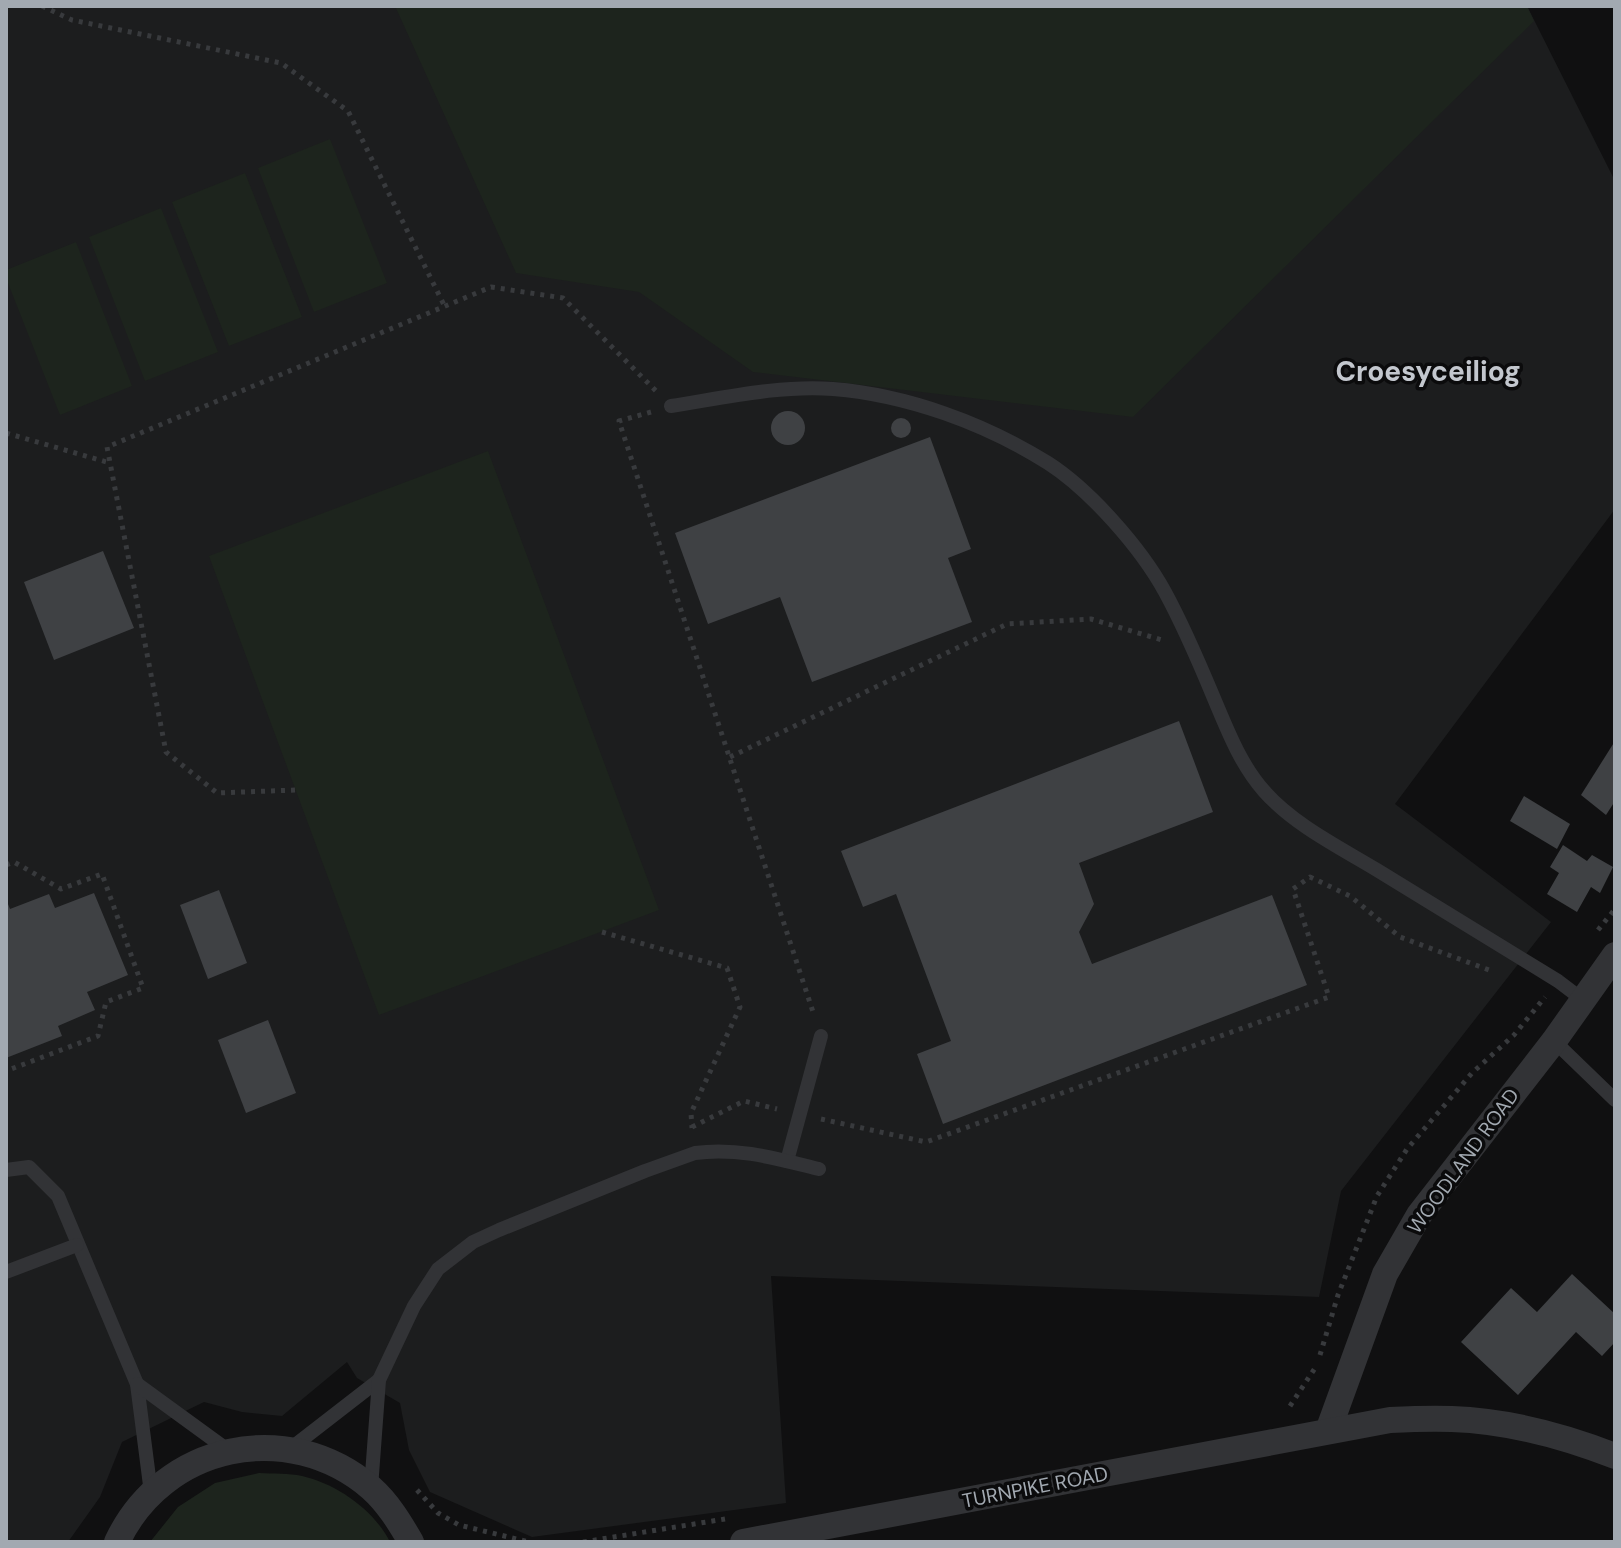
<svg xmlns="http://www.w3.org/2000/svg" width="1621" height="1548" font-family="'DM Sans',sans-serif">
  <rect width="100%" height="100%" fill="#101011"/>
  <path fill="#1c1d1e" d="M6 6H1527L1615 181V509L1395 804 1551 922 1341 1191 1319 1297 771 1276 786 1503 532 1537 430 1492 409 1450 400 1403 357 1378 347 1362 282 1416 242 1412 204 1402 122 1442 100 1497 68 1542H6Z"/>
  <g fill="#1d241d">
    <path d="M395 6H1527L1534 21 1133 417 753 372 639 292 516 273Z"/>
    <path d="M330 139 387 283 314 312 258 168Z"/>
    <path d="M245 173 302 317 229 346 172 202Z"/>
    <path d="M161 208 218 352 145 381 89 237Z"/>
    <path d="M76 242 132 386 60 415 6 278V270Z"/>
    <path d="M488 451 659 910 379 1015 209 556Z"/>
    <path d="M259 1473C273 1474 289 1473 302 1476 337 1484 374 1510 390 1542H150L178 1507 215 1483Z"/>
  </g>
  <g fill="#3f4144">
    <circle cx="788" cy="428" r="17"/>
    <circle cx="901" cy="428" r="10"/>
    <path d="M930 437 971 549 948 558 972 622 812 682 780 597 708 624 675 533Z"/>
    <path d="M103 551 134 628 54 660 24 582Z"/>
    <path d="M1179 721 1213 812 1079 863 1094 904 1079 932 1092 964 1272 895 1307 985 943 1124 917 1054 951 1041 896 894 863 907 841 851Z"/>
    <path d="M1615 741V801L1606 815 1581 795Z"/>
    <path d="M1524 796 1570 824 1557 849 1510 821Z"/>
    <path d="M1563 845 1587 861 1592 855 1613 867 1600 893 1591 887 1577 912 1547 894 1559 873 1550 867Z"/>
    <path d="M219 890 247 963 208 979 180 905Z"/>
    <path d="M94 893 128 975 87 992 95 1010 58 1026 62 1036 6 1058V899L10 909 49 894 55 908Z"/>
    <path d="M268 1020 296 1093 246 1113 218 1040Z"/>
    <path d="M1572 1274 1615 1314V1342L1602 1356 1576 1332 1518 1395 1461 1342 1511 1288 1537 1312Z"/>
  </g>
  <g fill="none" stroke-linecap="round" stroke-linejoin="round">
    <g stroke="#383a3d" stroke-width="5" stroke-dasharray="4 6" stroke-linecap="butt">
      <path d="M42 6 72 20 281 63 348 111 445 307"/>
      <path d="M651 412 619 421 814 1015"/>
      <path d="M6 433 110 463"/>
      <path d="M730 757 1007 624 1091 619 1162 640"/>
      <path d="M295 790 217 793 166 752 107 447 491 287 563 298 656 391"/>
      <path d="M6 865 14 862 61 889 102 874 143 988 106 1002 98 1036 6 1071"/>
      <path d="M1598 930 1615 909"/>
      <path d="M602 932 727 968 740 1007 691 1113 692 1128"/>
      <path d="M821 1119 926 1142 1329 997 1293 889 1310 877 1350 896 1400 937 1489 970"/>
      <path d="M692 1127 744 1101 777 1109"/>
      <path d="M1320 1355 1338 1295 1377 1196 1407 1149 1472 1073 1514 1035 1545 997"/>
      <path d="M1290 1406 1317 1365"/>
      <path d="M417 1490 438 1513 459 1525 529 1542"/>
      <path d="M583 1542 725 1519"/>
    </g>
    <g stroke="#323336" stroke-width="14">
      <path d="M671 406C723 398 779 385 833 389 907 395 984 423 1048 463 1090 490 1141 548 1165 592 1183 625 1198 660 1213 696 1227 729 1240 764 1264 791 1294 825 1339 847 1377 870 1438 907 1498 944 1558 981L1583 1000"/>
      <path d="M1554 1041 1615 1100"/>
      <path d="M787 1161 821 1036"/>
      <path d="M6 1170 29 1167 58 1196 137 1384 151 1493"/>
      <path d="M6 1272 77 1245"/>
      <path d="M137 1384 229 1451"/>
      <path d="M290 1449 379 1380"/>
      <path d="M371 1488 379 1380 414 1306 438 1269 473 1242 499 1230 645 1171 695 1153C738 1147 778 1159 819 1169"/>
    </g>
    <g stroke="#323336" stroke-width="26">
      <path d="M1328 1431 1385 1274 1419 1215 1554 1041 1615 955"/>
      <path d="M117 1542C163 1444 288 1417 371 1488 388 1503 400 1523 411 1542"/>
      <path d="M743 1542 1390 1420C1410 1419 1431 1418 1452 1419 1507 1421 1564 1436 1615 1456"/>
    </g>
  </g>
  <g text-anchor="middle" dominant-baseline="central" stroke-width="7" stroke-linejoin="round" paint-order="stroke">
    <g font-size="20" fill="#a2a9b1" stroke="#0b0b0c">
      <text transform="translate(1463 1161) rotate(-54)">WOODLAND ROAD</text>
      <text transform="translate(1035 1487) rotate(-11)">TURNPIKE ROAD</text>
    </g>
    <g font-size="28" font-weight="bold" fill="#c3c7ce" stroke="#0b0b0c">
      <text x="1428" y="371">Croesyceiliog</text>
    </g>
  </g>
  <rect width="1621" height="1548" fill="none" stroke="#a2a9b1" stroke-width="16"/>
</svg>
